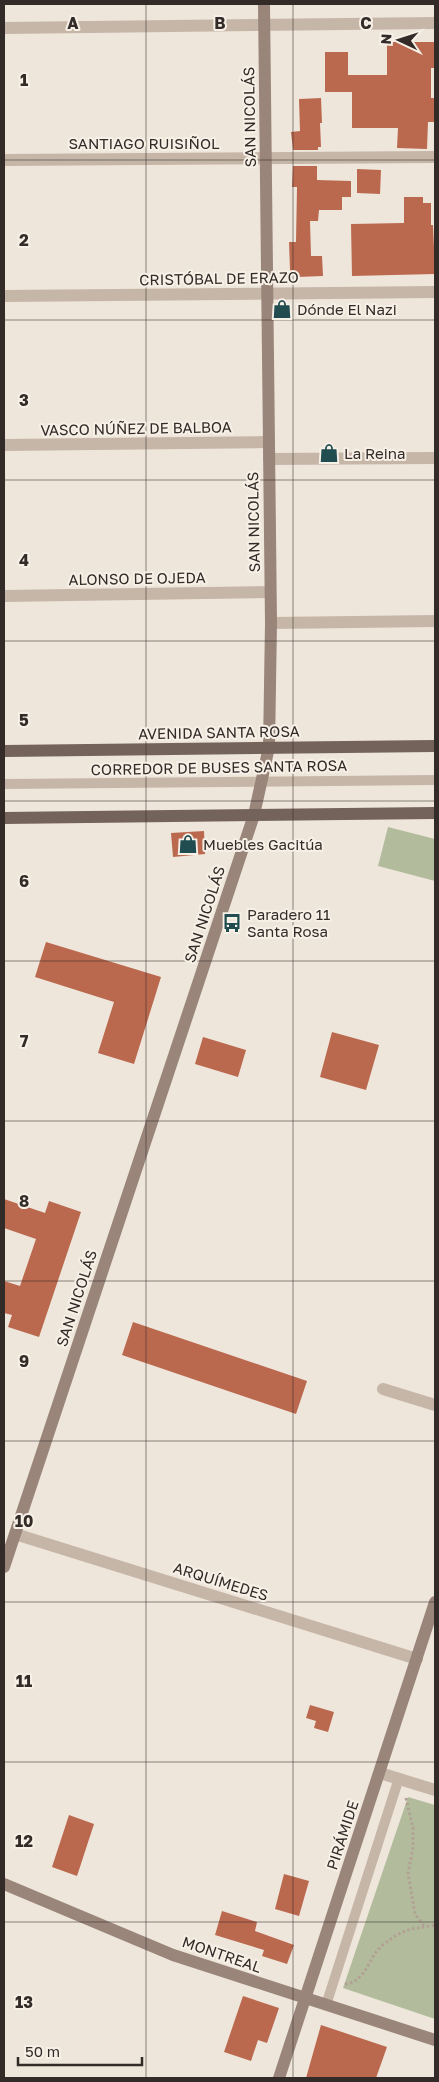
<svg xmlns="http://www.w3.org/2000/svg" width="439" height="2082" font-family="'Golos Text',sans-serif">
  <rect width="100%" height="100%" fill="#efe6db"/>
  <g fill="#b2bc9d">
    <path d="M388 827 435 839V881L378 866Z"/>
    <path d="M408 1797 435 1805V2019L343 1988Z"/>
  </g>
  <g fill="#ba684e">
    <path d="M387 42H435V68H431V98H435V122H428L427 149 397 148 398 128H352V92H325V52H348V75H387Z"/>
    <path d="M321 98 322 123H320L321 147H318V150H293L291 132 300 131 299 99Z"/>
    <path d="M293 166H317V180L351 181V197H342V210H319L318 221H310L311 256H322L323 276 297 277 290 270 289 242H296L297 187H292Z"/>
    <path d="M357 169 381 170 380 194 357 193Z"/>
    <path d="M404 197H423V203H431V225H433L434 247H435V274L352 276 351 224 404 223Z"/>
    <path d="M204 831 205 854 173 857 171 833Z"/>
    <path d="M46 942 161 977 134 1064 98 1053 114 1002 35 977Z"/>
    <path d="M332 1032 379 1045 366 1090 320 1077Z"/>
    <path d="M203 1037 246 1050 238 1077 195 1064Z"/>
    <path d="M4 1199 45 1213 49 1201 81 1212 39 1337 8 1327 12 1315 4 1313V1281L20 1286 36 1239 4 1228Z"/>
    <path d="M133 1322 307 1381 296 1414 122 1355Z"/>
    <path d="M310 1705 334 1712 328 1732 314 1728 316 1721 306 1718Z"/>
    <path d="M69 1815 94 1824 77 1876 52 1867Z"/>
    <path d="M284 1874 309 1881 299 1916 275 1909Z"/>
    <path d="M222 1911 257 1922 255 1931 294 1945 287 1964 262 1956 264 1950 215 1935Z"/>
    <path d="M243 1996 279 2008 267 2043 258 2040 251 2061 224 2052Z"/>
    <path d="M321 2025 387 2047 376 2078H306Z"/>
  </g>
  <g fill="none" stroke-linecap="round" stroke-linejoin="round">
    <g stroke="#b1a093" stroke-width="3" stroke-dasharray="2.5 2.5" stroke-linecap="butt">
      <path d="M406 1798 413 1828V1848L408 1873 415 1914 425 1927"/>
      <path d="M345 1984C363 1982 367 1965 376 1952 380 1947 386 1942 391 1939 405 1928 419 1928 435 1925"/>
    </g>
    <g stroke="#c6b6a8" stroke-width="10">
      <path d="M4 784 435 780"/>
      <path d="M326 2005 399 1778"/>
    </g>
    <g stroke="#c6b6a8" stroke-width="12">
      <path d="M4 28 435 23"/>
      <path d="M4 160 435 157"/>
      <path d="M4 296 435 292"/>
      <path d="M4 445 269 442"/>
      <path d="M269 459 435 458"/>
      <path d="M4 596 270 592"/>
      <path d="M271 623 435 621"/>
      <path d="M383 1389 435 1405"/>
      <path d="M15 1534 417 1659"/>
      <path d="M380 1773 435 1790"/>
    </g>
    <g stroke="#99857a" stroke-width="12">
      <path d="M4 1567 254 815 269 747 271 623 264 4"/>
      <path d="M4 1884 173 1955 435 2040"/>
      <path d="M279 2078 435 1602"/>
    </g>
    <g stroke="#74635a" stroke-width="12">
      <path d="M4 751 435 746"/>
      <path d="M4 818 435 813"/>
    </g>
  </g>
  <path fill="none" stroke="#332b28" stroke-width="1" stroke-opacity="0.55" d="M146 4V2078M293 4V2078M4 160H435M4 320H435M4 480H435M4 641H435M4 801H435M4 961H435M4 1121H435M4 1281H435M4 1441H435M4 1602H435M4 1762H435M4 1922H435"/>
  <defs>
    <g id="shop-bare" transform="scale(1.5)"><path d="M-5-2.5h2.3a2.7 3.5 0 0 1 5.4 0H5L5.5 6h-11ZM-1.5-2.5h3a1.5 2.3 0 0 0-3 0Z" fill="#214d51" stroke="#f7f0e7" stroke-width="2.5" paint-order="stroke"/></g>
    <g id="bus-bare" transform="scale(1.5)"><path d="M-5-6H5V4H4V6H2V4H-2V6H-4V4H-5ZM-3.5-4V0h7V-4ZM-3.5 1.2v1.5H-2V1.2ZM2 1.2v1.5H3.5V1.2Z" fill="#214d51" stroke="#f7f0e7" stroke-width="2.5" paint-order="stroke"/></g>
  </defs>
  <g fill-rule="evenodd">
    <use href="#shop-bare" x="282" y="309"/>
    <use href="#shop-bare" x="329" y="453"/>
    <use href="#shop-bare" x="188" y="844"/>
    <use href="#bus-bare" x="232" y="923"/>
  </g>
  <g text-anchor="middle" dominant-baseline="central" stroke-width="4" stroke-linejoin="round" paint-order="stroke">
    <g font-size="15" fill="#332b28" stroke="#f7f0e7">
      <text transform="translate(249 117) rotate(-91)">SAN NICOLÁS</text>
      <text x="144" y="143">SANTIAGO RUISIÑOL</text>
      <text transform="translate(219 278) rotate(-1)">CRISTÓBAL DE ERAZO</text>
      <text transform="translate(136 428) rotate(-1)">VASCO NÚÑEZ DE BALBOA</text>
      <text transform="translate(253 522) rotate(-91)">SAN NICOLÁS</text>
      <text transform="translate(137 578) rotate(-1)">ALONSO DE OJEDA</text>
      <text transform="translate(219 732) rotate(-1)">AVENIDA SANTA ROSA</text>
      <text transform="translate(219 767) rotate(-1)">CORREDOR DE BUSES SANTA ROSA</text>
      <text transform="translate(204 914) rotate(-72)">SAN NICOLÁS</text>
      <text transform="translate(76 1298) rotate(-72)">SAN NICOLÁS</text>
      <text transform="translate(221 1581) rotate(17)">ARQUÍMEDES</text>
      <text transform="translate(342 1835) rotate(-72)">PIRÁMIDE</text>
      <text transform="translate(222 1954) rotate(19)">MONTREAL</text>
    </g>
    <g font-size="15" fill="#332b28" stroke="#f7f0e7" text-anchor="start">
      <text x="297" y="309">Dónde El Nazi</text>
      <text x="344" y="453">La Reina</text>
      <text x="203" y="844">Muebles Gacitúa</text>
      <text x="247" y="914">Paradero 11<tspan x="247" dy="17">Santa Rosa</tspan></text>
    </g>
  </g>
  <g font-size="16" text-anchor="middle" font-weight="bold" fill="#332b28" stroke="#f7f0e7" stroke-width="4" stroke-linejoin="round" paint-order="stroke">
    <text x="73" y="29">A</text>
    <text x="220" y="29">B</text>
    <text x="366" y="29">C</text>
    <text x="24" y="86">1</text>
    <text x="24" y="246">2</text>
    <text x="24" y="406">3</text>
    <text x="24" y="566">4</text>
    <text x="24" y="726">5</text>
    <text x="24" y="887">6</text>
    <text x="24" y="1047">7</text>
    <text x="24" y="1207">8</text>
    <text x="24" y="1367">9</text>
    <text x="24" y="1527">10</text>
    <text x="24" y="1687">11</text>
    <text x="24" y="1847">12</text>
    <text x="24" y="2008">13</text>
  </g>
  <rect width="439" height="2082" fill="none" stroke="#332b28" stroke-width="10"/>
  <g transform="translate(399 40) rotate(274)" stroke="#f7f0e7" stroke-width="4" paint-order="stroke">
  <path d="M0-4L9 19L0 12L-9 19Z" fill="#332b28"/>
  <text y="-8" font-size="14" font-weight="bold" text-anchor="middle" fill="#332b28">N</text>
  </g>
  <path d="M18 2057v8h124v-8" fill="none" stroke="#332b28" stroke-width="2.5"/>
  <text x="25" y="2057" font-size="15" fill="#332b28" stroke="#f7f0e7" stroke-width="4" paint-order="stroke">50 m</text>
</svg>
